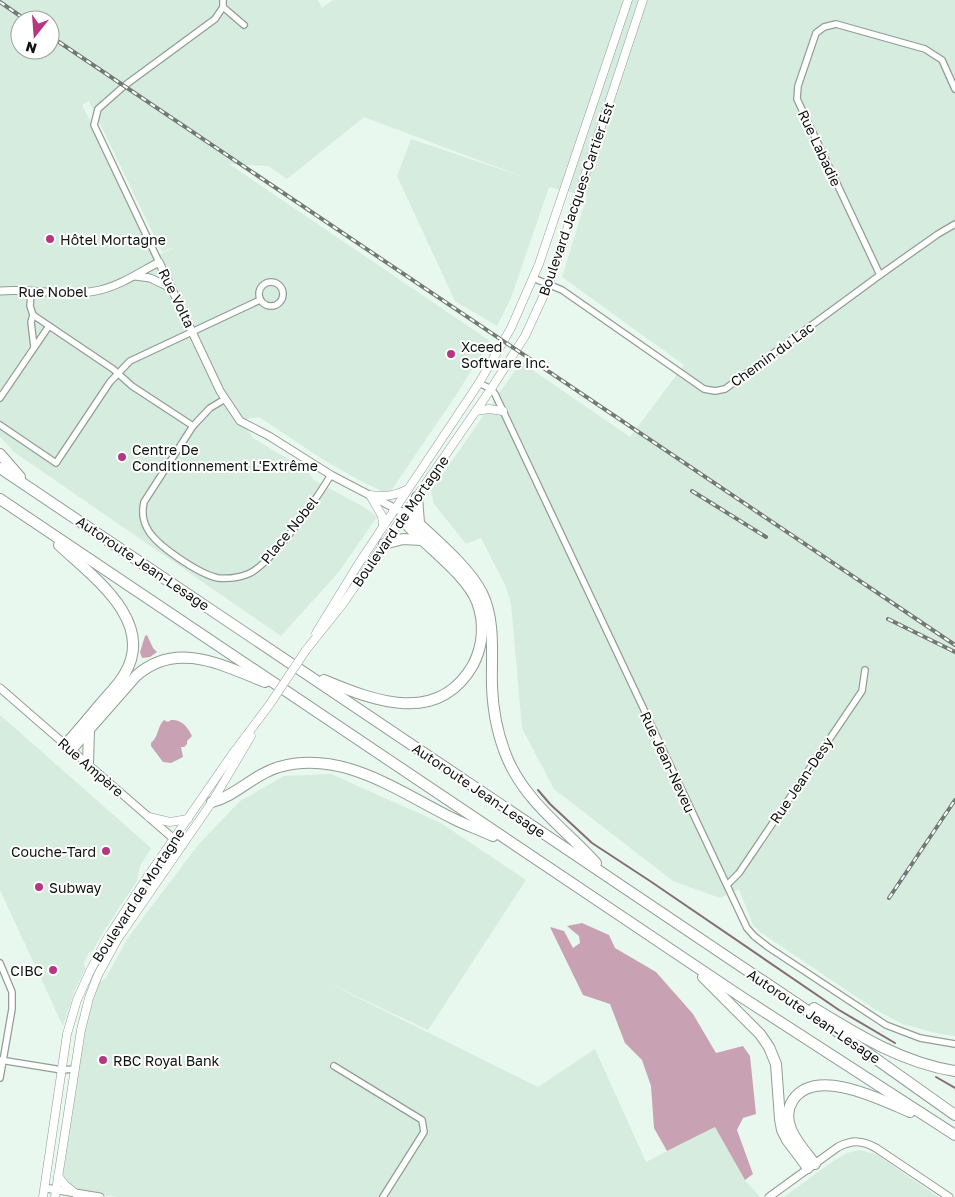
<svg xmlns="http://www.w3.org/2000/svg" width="955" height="1197" font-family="'Golos Text',sans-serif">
  <rect width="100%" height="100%" fill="#e9f8ee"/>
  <g fill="#d6ecde" fill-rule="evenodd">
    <path d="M0 0H318L322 8 333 0H955V1036L940 1034 903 1024 876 1010 760 932 753 925 739 889 720 898 673 881 554 789 522 728 511 604 506 587 481 538 466 544 434 504 431 491 521 362 630 437 684 365 562 277 587 196 549 187 511 298 497 326 455 301 397 176 411 139 523 177 364 117 287 179 268 166 229 164 490 341 456 395 391 491 384 492 359 480 322 459 259 417 242 420 253 438 308 471 314 480 362 506 377 517 338 573 281 636 14 452 0 437ZM20 20H50V50H20ZM89 101 162 252 179 246 158 255 82 105Z"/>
    <path d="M0 715 151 848 140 866 137 881 105 929 92 952H89L84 963 85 969 75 990 63 1026 0 890Z"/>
    <path d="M331 774 441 823 526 880 428 1030 322 980 538 1087 595 1049 646 1162 715 1127 745 1180 760 1197H117L74 1191 60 1174 80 1051 89 1007 98 983 106 978 127 939 198 845 240 801 284 776Z"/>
    <path d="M859 1150 876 1154 938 1197H784L832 1162 847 1153Z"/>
  </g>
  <g fill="#c8a1b3">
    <path d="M147 635 153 648 157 652 150 657 142 658 140 652 145 636Z"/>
    <path d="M164 720 168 722 171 720C181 719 188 727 192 736L187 741V744L184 747H181L183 757 171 763 163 762 151 746V743C159 736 157 727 164 720Z"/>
    <path d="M582 923 609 935 615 948 656 972 693 1014 716 1053 743 1046 750 1056 756 1114 743 1118 737 1130 753 1174 745 1180 715 1127 667 1151 654 1128 651 1086 642 1060 625 1043 610 1004 583 995 550 927 564 931 573 948 580 943 579 936 567 926Z"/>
  </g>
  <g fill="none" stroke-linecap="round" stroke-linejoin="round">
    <g stroke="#856d78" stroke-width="2">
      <path d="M538 790 550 804 592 843 650 881 839 1010 895 1043"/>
      <path d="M936 1077 955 1088"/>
    </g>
    <g stroke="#919e96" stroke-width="8">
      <g id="minor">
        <path d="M223 7 244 25"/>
        <path d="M159 262 94 125 98 109 124 86 215 19 223 7V0"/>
        <path d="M880 275 797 99 798 86 816 33 824 27 836 24 925 49 942 60 955 89"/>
        <path d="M533 278 562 290 704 389 715 391 725 389 880 275 938 234 955 224"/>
        <circle cx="271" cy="294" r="12"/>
        <path d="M31 292 30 306 33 315 113 369 132 386 193 426"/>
        <path d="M33 315 31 322 34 347"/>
        <path d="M479 383 491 389 495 394 747 928 754 936 768 947 886 1025 920 1038 955 1044"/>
        <path d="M0 398 49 326"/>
        <path d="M225 399 210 408 193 426 144 502C142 511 142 519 147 528 155 545 199 574 218 578 228 579 238 578 248 574 272 564 317 498 331 475"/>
        <path d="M0 425 56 463 110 382 130 361 260 300"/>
        <path d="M727 885 739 873 862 691 865 670"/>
        <path d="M0 963 12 992V1009L0 1078"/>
        <path d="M0 1060 62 1070 74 1069"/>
        <path d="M334 1066 422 1120 424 1132 383 1197"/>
      </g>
    </g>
    <g stroke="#919e96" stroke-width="9">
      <g id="tertiary">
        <path d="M135 276 150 278 171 288"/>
        <path d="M0 291C33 288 67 298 100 290 121 285 140 272 159 262L220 391 240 421 269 436 331 475 400 511"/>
        <path d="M0 688 182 846"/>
        <path d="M45 1188 100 1197"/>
        <path d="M769 1197 838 1147C852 1140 862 1140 876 1148L949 1197"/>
      </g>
    </g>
    <g stroke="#919e96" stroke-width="9">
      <g id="secondary">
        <path d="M476 411 489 409 503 411"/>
        <path d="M370 495C385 497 395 496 408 489"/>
        <path d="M370 495 382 516 383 527"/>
        <path d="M316 633 359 563 479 383 511 328 539 264 628 0"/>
        <path d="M306 650 342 605 491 389 525 336 549 284 643 0"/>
        <path d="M149 817 170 822 188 819"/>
        <path d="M58 1176 65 1185 75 1193"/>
        <path d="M43 1197 67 1034 77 1000 90 971 107 939 146 879 231 756 270 704"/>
        <path d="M55 1197 81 1030 89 998 98 975 117 940 212 802 251 736"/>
      </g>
    </g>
    <g stroke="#919e96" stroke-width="12">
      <g id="motorway">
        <path d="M0 454 20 477"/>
        <path d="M0 468 821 1020 955 1115"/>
        <path d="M417 497 419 523"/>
        <path d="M0 499 737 994 955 1135"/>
        <path d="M404 513 413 518C435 539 469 567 482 593 496 621 491 657 492 687 493 712 498 737 508 760 527 803 566 830 596 863"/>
        <path d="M384 544 403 539 421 540"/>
        <path d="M59 545C93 577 157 622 124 675 118 685 110 693 102 702 90 716 78 731 65 745"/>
        <path d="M324 680C374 701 438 726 473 665 483 646 485 623 477 602 466 573 422 544 401 518"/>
        <path d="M71 750 136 676C176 640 222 665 265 682"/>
        <path d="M88 764 89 730"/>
        <path d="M212 802C236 796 254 774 279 767 343 749 399 792 454 819 466 825 480 830 493 836"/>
        <path d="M703 977 760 1034 769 1047 776 1064 780 1119 782 1130 787 1140 808 1168"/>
        <path d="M814 1008C858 1035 903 1063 955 1071"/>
        <path d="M815 1164C801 1146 778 1123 793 1100 816 1066 882 1100 910 1112"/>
      </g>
    </g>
    <use href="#minor" stroke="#fff" stroke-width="5.5"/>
    <use href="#tertiary" stroke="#fff" stroke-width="7"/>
    <use href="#secondary" stroke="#fff" stroke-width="8"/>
    <use href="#motorway" stroke="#fff" stroke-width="10"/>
    <g stroke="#707973" stroke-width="4">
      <g id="rail">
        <path d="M0 2 26 20"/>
        <path d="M50 36 955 645"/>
        <path d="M692 491 766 537"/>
        <path d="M888 619 955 652"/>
        <path d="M889 898 955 800"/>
      </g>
    </g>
    <use href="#rail" stroke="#fff" stroke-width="2" stroke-dasharray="5.5" stroke-linecap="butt"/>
    <g stroke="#919e96" stroke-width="9" stroke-linecap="butt">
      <path id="secondary-bridge" d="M270 704 306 650"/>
    </g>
    <use href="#secondary-bridge" stroke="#fff" stroke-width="8"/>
  </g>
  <g fill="#b73681" stroke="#fff" stroke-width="2">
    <circle cx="50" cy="239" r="5"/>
    <circle cx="451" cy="354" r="5"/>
    <circle cx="122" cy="457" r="5"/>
    <circle cx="106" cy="851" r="5"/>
    <circle cx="39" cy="887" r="5"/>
    <circle cx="53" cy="970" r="5"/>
    <circle cx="103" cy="1060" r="5"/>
  </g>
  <g text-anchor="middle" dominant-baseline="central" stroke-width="4" stroke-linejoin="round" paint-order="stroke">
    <g font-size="14" fill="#0f1411" stroke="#fff">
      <text transform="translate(820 148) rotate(65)">Rue Labadie</text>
      <text transform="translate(576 199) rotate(-71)">Boulevard Jacques-Cartier Est</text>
      <text x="53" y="291">Rue Nobel</text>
      <text transform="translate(177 298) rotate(64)">Rue Volta</text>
      <text transform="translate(772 354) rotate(-36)">Chemin du Lac</text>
      <text transform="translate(400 521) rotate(-55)">Boulevard de Mortagne</text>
      <text transform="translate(289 530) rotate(-51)">Place Nobel</text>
      <text transform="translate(143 563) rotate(34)">Autoroute Jean-Lesage</text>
      <text transform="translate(668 762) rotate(65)">Rue Jean-Neveu</text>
      <text transform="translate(91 767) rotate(41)">Rue Ampère</text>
      <text transform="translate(801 780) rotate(-56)">Rue Jean-Desy</text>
      <text transform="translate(479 790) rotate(34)">Autoroute Jean-Lesage</text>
      <text transform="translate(138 895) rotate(-57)">Boulevard de Mortagne</text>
      <text transform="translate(814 1016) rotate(34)">Autoroute Jean-Lesage</text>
    </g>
    <g font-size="14" fill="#0f1411" stroke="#fff" text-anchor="start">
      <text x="60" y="239">Hôtel Mortagne</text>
      <text x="461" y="346">Xceed<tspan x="461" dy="16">Software Inc.</tspan></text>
      <text x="132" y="449">Centre De<tspan x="132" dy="16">Conditionnement L'Extrême</tspan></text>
      <text x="96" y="851" text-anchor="end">Couche-Tard</text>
      <text x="49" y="887">Subway</text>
      <text x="43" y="970" text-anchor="end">CIBC</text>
      <text x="113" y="1060">RBC Royal Bank</text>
    </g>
  </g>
  <g transform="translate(35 35) rotate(197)"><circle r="24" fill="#ffffff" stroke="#9fa1a0"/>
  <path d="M0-4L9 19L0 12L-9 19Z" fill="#b73681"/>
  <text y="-8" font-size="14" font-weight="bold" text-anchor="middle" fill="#0f1411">N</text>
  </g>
</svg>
